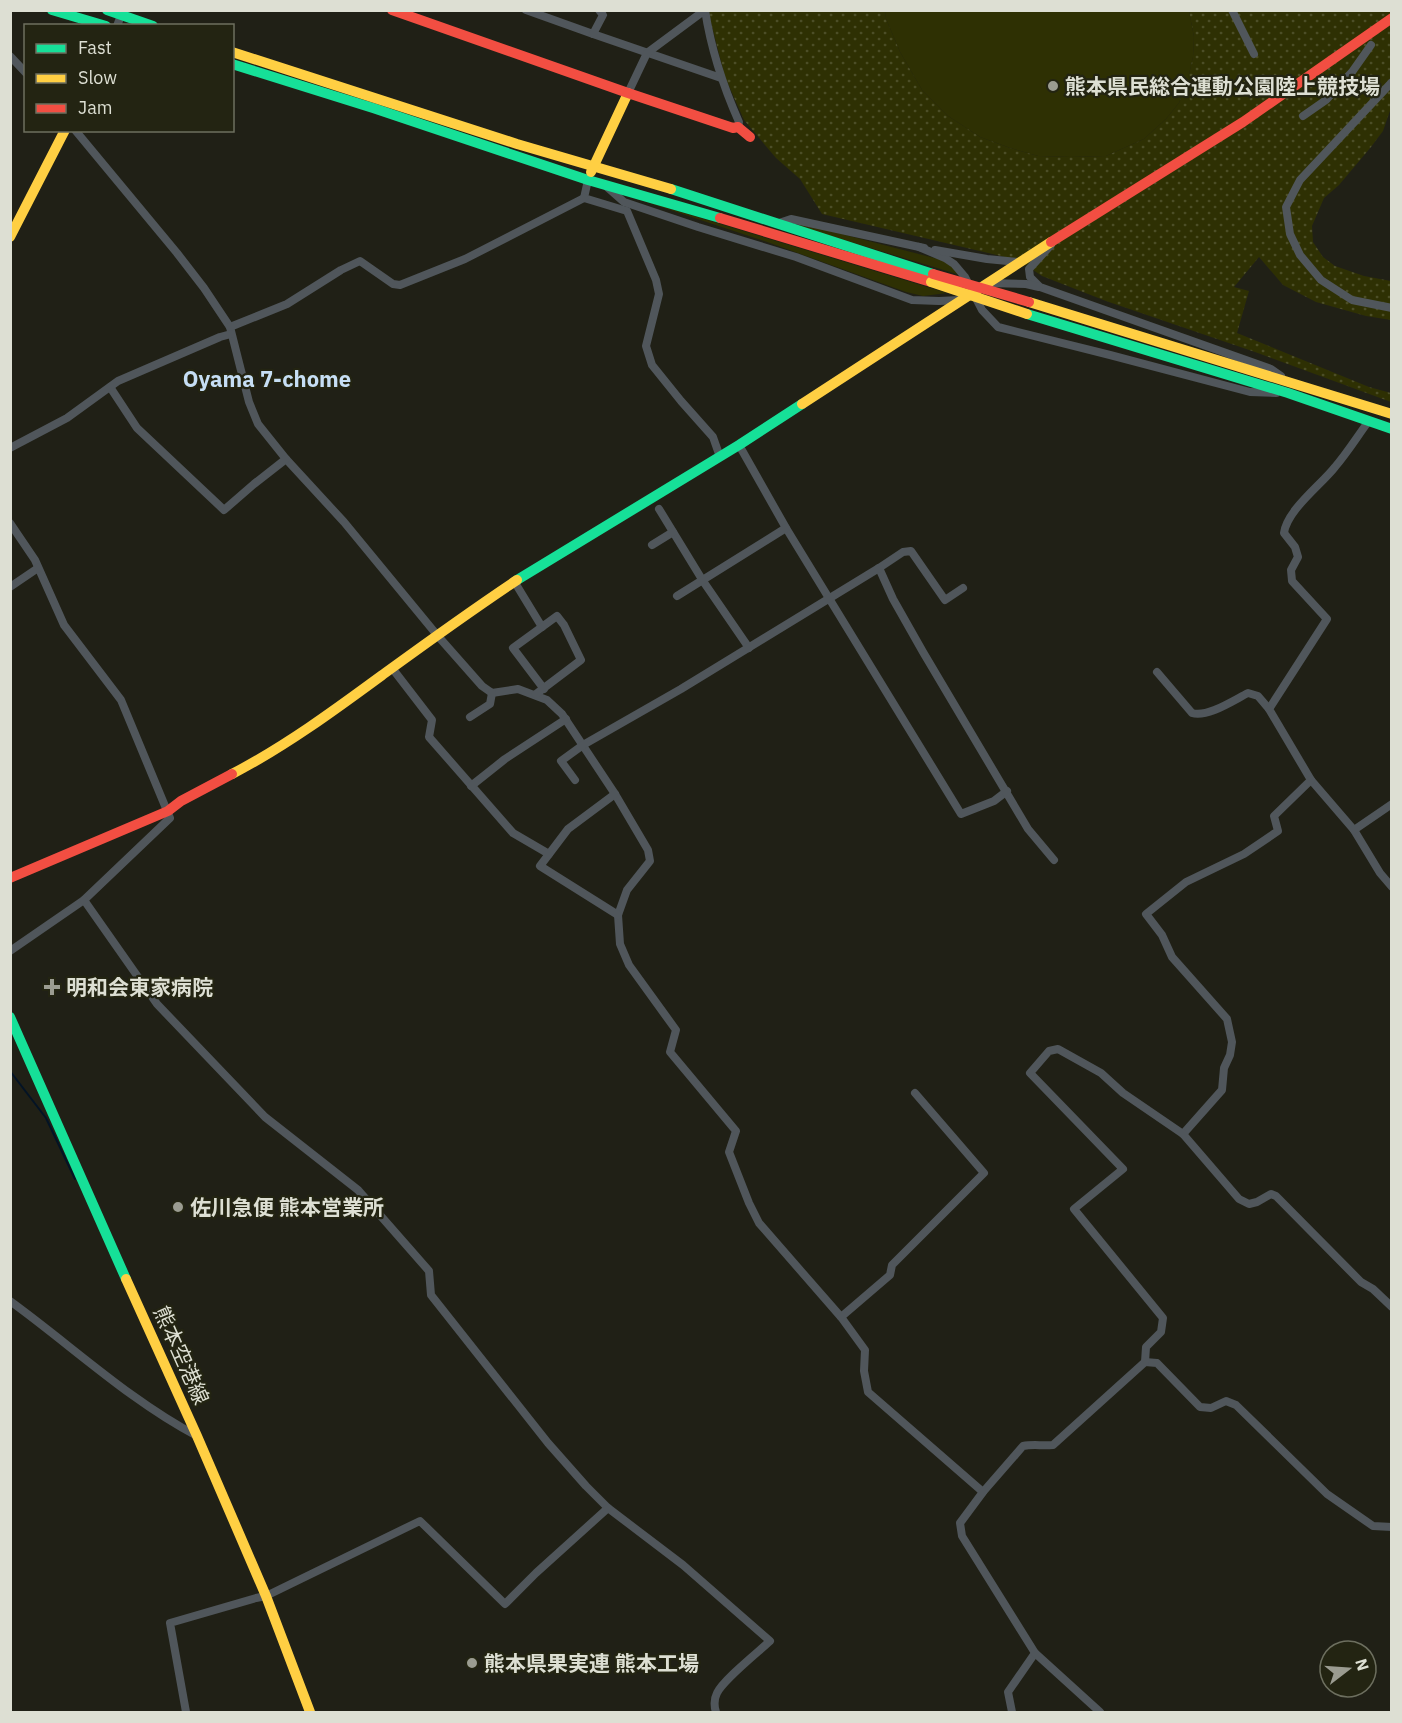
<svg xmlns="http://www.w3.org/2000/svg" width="1402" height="1723" font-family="'IBM Plex Sans','Noto Sans JP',sans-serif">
  <defs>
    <pattern id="park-dots" width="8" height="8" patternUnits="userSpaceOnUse" patternTransform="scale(1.5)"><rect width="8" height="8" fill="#2e3003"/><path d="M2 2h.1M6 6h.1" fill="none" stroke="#4c4e27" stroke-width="1.8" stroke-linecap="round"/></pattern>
  </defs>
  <rect width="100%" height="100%" fill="#202016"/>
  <g fill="#2e3003">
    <path d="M885 11H1189L1194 37 1193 57 1187 83 1179 103 1166 119 1144 139 1106 156 1070 157 1038 156 1010 148 980 137 948 116 922 90 900 52 886 19Z"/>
    <path d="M625 195 947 293 923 296 906 292 770 243Z"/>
    <path d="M799 223 942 260 950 264 960 275 798 226Z"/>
  </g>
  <path fill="url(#park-dots)" d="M708 11H885L886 19 900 52 922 90 948 116 980 137 1010 148 1038 156 1070 157 1106 156 1144 139 1166 119 1179 103 1187 83 1193 57 1194 37 1189 11H1391V108L1383 131 1371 147 1339 185 1324 198 1312 226 1313 242 1323 257 1335 266 1364 276 1391 281V320L1366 316 1316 302 1283 285 1259 257 1234 287 1249 291 1237 333 1369 387 1391 393V402L1255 352 1106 301 1042 276 1018 260 822 214 800 179 776 158 744 120 725 77Z"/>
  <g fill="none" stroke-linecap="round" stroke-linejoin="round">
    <path stroke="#031325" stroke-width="2" d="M10 1071 46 1118 75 1179"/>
    <g stroke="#50565b" stroke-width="8">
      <path d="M526 10 593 34"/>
      <path d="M599 10 603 15 593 34 721 78"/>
      <path d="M705 10C711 49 723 86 739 122L738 127"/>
      <path d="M1232 10 1254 54"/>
      <path d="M117 26 123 10"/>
      <path d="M10 56 26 73"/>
      <path d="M1392 82 1300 180 1286 207 1290 234 1300 255 1321 280 1352 300 1392 308"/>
      <path d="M628 93 647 53 705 10"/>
      <path d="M1303 116 1326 100 1352 72 1371 45"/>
      <path d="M75 130 177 253 204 288 230 327 249 402 258 424 286 459 344 522 437 635 482 686 492 693 518 689 547 700 562 714 615 794 648 850 650 861 627 890 618 915 620 944 629 965 676 1030 670 1052 736 1131 729 1152 749 1203 759 1223 841 1317 865 1350 864 1371 868 1392 983 1492"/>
      <path d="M588 180 584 198 627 211 656 280 659 294 646 346 652 365 681 401 713 437 720 457"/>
      <path d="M607 187 624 202 698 227 796 257 912 300 939 301 960 300"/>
      <path d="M779 223 791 219 924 248"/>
      <path d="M1051 245 1029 269 1030 277 1040 287 1271 369 1281 376"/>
      <path d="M919 247 945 258 954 264 965 277 982 310 998 327 1110 355 1250 392 1276 393"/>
      <path d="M935 250 987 259 1018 262"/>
      <path d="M988 283 1026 284 1039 287"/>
      <path d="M230 327 287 304 341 270 360 261 393 284 400 285 465 259 584 198"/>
      <path d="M110 387 137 428 224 510 254 484 286 459"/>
      <path d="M1368 422C1357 437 1347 453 1335 467 1321 485 1287 510 1284 533L1295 547 1298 557 1291 570 1292 581 1327 619 1269 709 1311 780 1354 830 1380 873 1392 887"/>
      <path d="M739 445 786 528 961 814 994 801 1007 791"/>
      <path d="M10 448 67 418 118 381 220 337 231 334"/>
      <path d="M659 509 703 581 749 648"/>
      <path d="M10 523 35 560 64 625 121 700 170 818 84 900 10 951"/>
      <path d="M652 545 673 532"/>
      <path d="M879 568 893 599 923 652 1028 829 1054 860"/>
      <path d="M514 581 542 627"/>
      <path d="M10 587 38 568"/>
      <path d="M677 596 786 528"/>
      <path d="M392 668 432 720 429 737 513 833 549 854"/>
      <path d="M1157 672 1192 713C1207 718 1234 700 1248 693L1258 696 1269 709"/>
      <path d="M536 694 581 660 564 625 557 616 513 648 544 689"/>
      <path d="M470 717 490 704 492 693"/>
      <path d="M575 780 561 761 583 745 681 689 879 568 903 552 911 551 945 600 963 588"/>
      <path d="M471 786 505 759 566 719"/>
      <path d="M615 794 568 829 540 866 618 915"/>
      <path d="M1354 830 1392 804"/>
      <path d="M84 900 157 1004 265 1117 358 1190 429 1271 431 1295 548 1443 586 1486 608 1508 683 1565 770 1641C757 1653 723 1680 717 1693 714 1699 714 1707 716 1712"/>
      <path d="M1183 1134 1222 1090 1224 1068 1230 1055 1232 1042 1227 1019 1172 957 1162 935 1146 914 1186 882 1244 854 1278 831 1274 816 1311 780"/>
      <path d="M10 1301C72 1346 129 1400 197 1436"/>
      <path d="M841 1317 890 1275 892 1265 984 1173 915 1093"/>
      <path d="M1145 1362 1157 1363 1200 1407 1211 1408 1226 1401 1236 1405 1327 1494 1373 1526 1392 1527"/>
      <path d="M186 1712 170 1623 256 1598 266 1596 420 1521 505 1604 536 1573 608 1508"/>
      <path d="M1012 1712 1008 1692 1035 1653"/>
      <path d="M1100 1712 1035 1653 962 1536 960 1523 983 1492 1023 1446C1033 1444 1042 1446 1053 1445L1145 1362 1146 1347 1161 1332 1163 1318 1074 1209 1123 1169 1030 1073 1049 1051 1058 1049 1101 1073 1123 1093 1183 1134 1239 1199 1249 1204 1257 1202 1271 1194 1276 1196 1361 1282 1373 1289 1392 1307"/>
    </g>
    <g stroke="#16e098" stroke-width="10">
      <path d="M52 10 106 26"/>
      <path d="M107 10 153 26"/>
      <path d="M232 64 373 108 588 180 720 218"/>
      <path d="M671 189 933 274"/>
      <path d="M1027 314 1288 393 1392 429"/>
      <path d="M517 580 739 445 802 404"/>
      <path d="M10 1017 126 1279"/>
    </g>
    <g stroke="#ffcf43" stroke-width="10">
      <path d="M232 52 517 144 671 189"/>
      <path d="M591 172 628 93"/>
      <path d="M10 237 65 130"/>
      <path d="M1029 302 1392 414"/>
      <path d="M802 404 1051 242"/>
      <path d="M232 774C286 746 336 709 385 673 429 641 472 610 517 580"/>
      <path d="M126 1279 197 1436 266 1596 310 1712"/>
    </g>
    <g stroke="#f24e42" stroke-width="10">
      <path d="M392 10 628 93 733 128 738 127 750 137"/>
      <path d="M720 218 931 282"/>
      <path d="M1051 242 1243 122 1392 18"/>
      <path d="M10 878 168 811 181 801 232 774"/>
    </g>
    <path stroke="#ffcf43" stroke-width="10" d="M931 282 1027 314"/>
    <path stroke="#f24e42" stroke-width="10" d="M933 274 1029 302"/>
  </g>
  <g fill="#9b9c91" stroke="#232412" stroke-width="2">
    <circle cx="1053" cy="86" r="6"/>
    <path d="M49 978h6v6h6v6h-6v6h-6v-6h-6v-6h6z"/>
    <circle cx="178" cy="1207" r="6"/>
    <circle cx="472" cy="1663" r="6"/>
  </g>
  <g text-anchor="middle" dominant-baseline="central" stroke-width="4.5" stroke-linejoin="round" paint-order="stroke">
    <g font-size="21" font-weight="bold" fill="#dddfd3" stroke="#232412" text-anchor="start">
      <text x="1065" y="86">熊本県民総合運動公園陸上競技場</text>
      <text x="66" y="987">明和会東家病院</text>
      <text x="190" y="1207">佐川急便 熊本営業所</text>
      <text x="484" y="1663">熊本県果実連 熊本工場</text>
    </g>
    <g font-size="21" fill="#dddfd3" stroke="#232412">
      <text transform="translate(182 1355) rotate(66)">熊本空港線</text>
    </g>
    <g font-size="22" font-weight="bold" fill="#c6def4" stroke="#232412">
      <text x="267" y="378">Oyama 7-chome</text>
    </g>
  </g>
  <rect width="1402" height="1723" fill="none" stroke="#dddfd3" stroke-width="24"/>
  <rect x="24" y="24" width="210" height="108" fill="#232412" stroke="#6d6f5f" stroke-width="1.5"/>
  <rect x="36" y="44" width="30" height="9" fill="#16e098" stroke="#6d6f5f" stroke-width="1.5"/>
  <text x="78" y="54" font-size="18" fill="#dddfd3">Fast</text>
  <rect x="36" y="74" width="30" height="9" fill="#ffcf43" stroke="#6d6f5f" stroke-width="1.5"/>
  <text x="78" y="84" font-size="18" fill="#dddfd3">Slow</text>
  <rect x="36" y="104" width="30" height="9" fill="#f24e42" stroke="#6d6f5f" stroke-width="1.5"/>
  <text x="78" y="114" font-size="18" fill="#dddfd3">Jam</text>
  <g transform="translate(1348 1669) rotate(73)"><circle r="28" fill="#232412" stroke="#6d6f5f" stroke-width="1.5"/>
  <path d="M0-4.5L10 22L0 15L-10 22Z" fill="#9b9c91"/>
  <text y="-9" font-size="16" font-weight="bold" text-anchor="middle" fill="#dddfd3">N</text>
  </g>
</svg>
